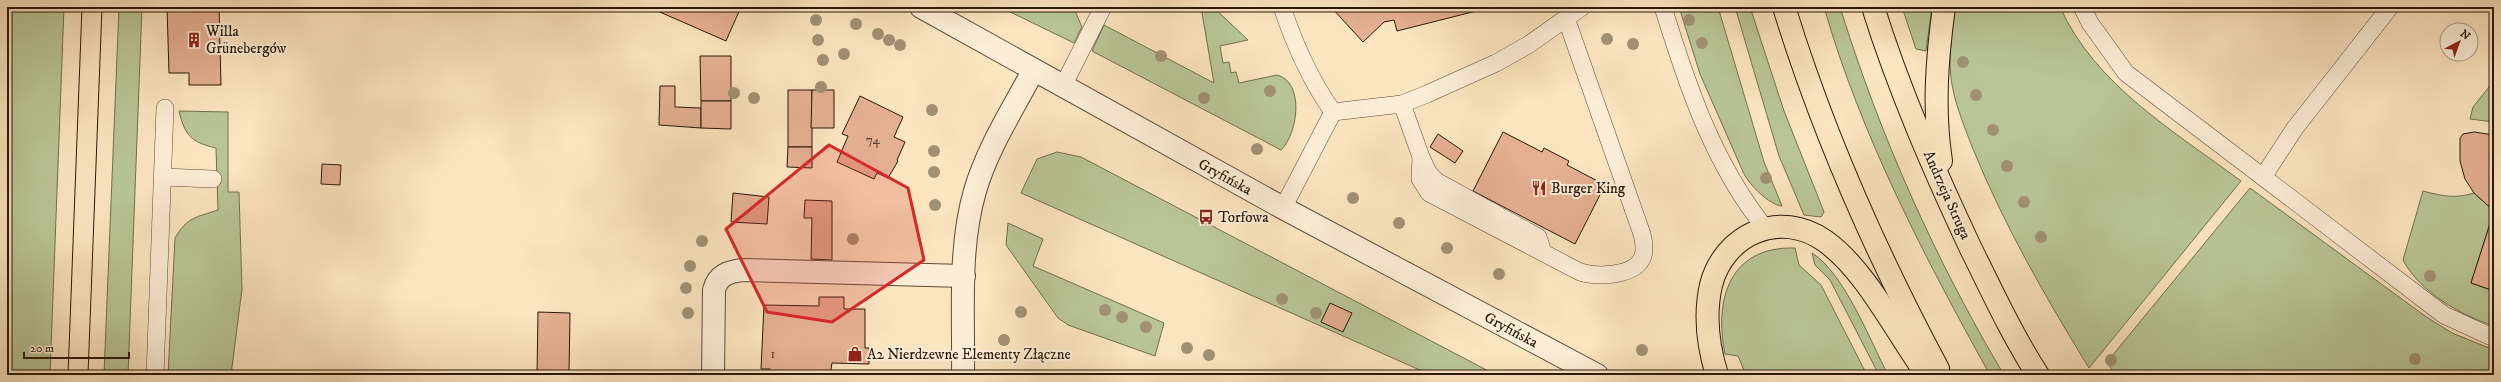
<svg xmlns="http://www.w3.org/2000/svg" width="2501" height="382" font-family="'IM FELL DW Pica',serif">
  <rect width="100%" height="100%" fill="#fbe4c0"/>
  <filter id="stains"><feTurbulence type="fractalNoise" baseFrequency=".005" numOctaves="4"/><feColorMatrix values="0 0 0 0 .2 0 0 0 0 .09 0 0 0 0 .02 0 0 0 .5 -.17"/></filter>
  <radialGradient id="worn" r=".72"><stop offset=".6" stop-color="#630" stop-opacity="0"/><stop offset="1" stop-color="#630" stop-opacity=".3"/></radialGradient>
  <g fill="#b9c597" stroke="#726f50">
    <path d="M7 7H64L50 375H7Z"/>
    <path d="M119 7H142L128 375H104Z"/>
    <path d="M1000 7H1068L1075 11 1082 27 1074 43Z"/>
    <path d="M1201 7H1213L1248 40 1220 46 1223 63 1229 62 1231 73 1236 72 1239 83 1277 75C1305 82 1298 134 1281 150L1092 51 1104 25 1214 83Z"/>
    <path d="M1679 7H1718L1764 162 1782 206C1769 205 1750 185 1744 174L1700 74Z"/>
    <path d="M1735 7H1750L1784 111 1824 212 1821 217 1804 215 1779 156Z"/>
    <path d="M1824 7H1840C1880 136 1935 259 2004 375H1990C1925 258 1861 136 1824 7Z"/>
    <path d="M1902 7H1932L1926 51 1916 49Z"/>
    <path d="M1955 7H2060C2095 85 2175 132 2241 181L2089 368C2046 298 2004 225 1973 149 1963 123 1950 93 1950 64 1950 45 1953 26 1955 7Z"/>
    <path d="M2494 81V122L2470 119 2473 107Z"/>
    <path d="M179 111 228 112V192H239L242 289 231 375H168L175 238C187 217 197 217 218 210L216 148C191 142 185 136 179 111Z"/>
    <path d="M1057 152 1081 157 1496 375H1431L1021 193 1037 159Z"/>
    <path d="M2250 188 2425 316 2452 333 2494 350V375H2115L2107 362Z"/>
    <path d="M2423 191C2442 196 2455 199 2474 193L2494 211 2471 283 2494 291V326C2460 315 2420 292 2403 260Z"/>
    <path d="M1008 223 1043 239 1033 266 1164 323 1155 356 1068 325 1058 318 1006 245Z"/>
    <path d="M1795 248 1799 265 1821 285 1867 375H1746L1738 356 1725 354C1714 300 1729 246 1795 248Z"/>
    <path d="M1812 253C1844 273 1870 340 1888 375H1879L1830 280 1815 265Z"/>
  </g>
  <g fill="#e4af92" stroke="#2a1909">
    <path d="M167 7H219L221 85H189V73H169Z"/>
    <path d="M654 7H741L726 41 653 9Z"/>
    <path d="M1331 7H1492L1397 31 1394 20 1384 22 1363 42Z"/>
    <path d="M700 56H731V101H701Z"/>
    <path d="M660 86H675V107L701 108V128L659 125Z"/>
    <rect x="788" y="90" width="24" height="57"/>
    <path d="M812 90H834V128H811Z"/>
    <path d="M860 96 903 117 894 137 905 142 897 160 898 161 888 178 877 173 874 179 837 162 848 136 842 134Z"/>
    <path d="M701 101H731V129L701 128Z"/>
    <path d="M1503 132 1542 152 1544 148 1569 161 1567 165 1605 185 1575 244 1473 191Z"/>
    <path d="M2474 132 2494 135V291L2471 283 2494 211 2474 193 2465 179 2460 161V138L2463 134Z"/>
    <path d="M1438 134 1463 151 1455 163 1430 147Z"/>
    <path d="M788 147H812V168L787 167Z"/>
    <path d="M322 164 341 165 340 185 321 184Z"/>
    <path d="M733 193 769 197 767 224 731 222Z"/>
    <path d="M805 200 832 201V260L811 259 812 218H804Z"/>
    <path d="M819 297H844V309H865V348H869V364L832 363 830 375H770V369H761L764 305 819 306Z"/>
    <path d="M1330 303 1352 313 1343 332 1321 322Z"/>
    <path d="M538 312 570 313 569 375H537Z"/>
  </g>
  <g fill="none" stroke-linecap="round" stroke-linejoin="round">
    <g stroke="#5e4c37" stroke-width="18">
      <g id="service">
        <path d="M1282 7C1294 43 1311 81 1333 112"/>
        <path d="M1663 7C1687 85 1713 163 1765 228"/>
        <path d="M2082 7 2090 23 2126 73 2263 177"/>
        <path d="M2390 7 2295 128 2263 177 2444 315 2494 338"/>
        <path d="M1063 86 1103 7"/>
        <path d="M1402 104 1421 157 1420 179 1429 193 1580 272C1597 277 1636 277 1643 256 1645 249 1644 242 1642 234L1566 18"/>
        <path d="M1333 112 1402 104 1427 94 1496 63 1528 45 1582 7"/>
        <path d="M1421 157 1428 172 1436 181 1538 237 1542 249"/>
        <path d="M163 177 213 179"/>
        <path d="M1283 208 1333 112"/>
        <path d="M155 375 165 108"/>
      </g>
    </g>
    <g stroke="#5e4c37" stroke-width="24">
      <g id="minor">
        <path d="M713 375 714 290C718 275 728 272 742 270L964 276"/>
        <path d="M963 375C964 315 958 249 975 191 987 149 1013 109 1033 71"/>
      </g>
    </g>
    <g stroke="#5e4c37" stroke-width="24">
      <path id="tertiary" d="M921 7 1283 208 1597 375"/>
    </g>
    <g stroke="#2a1909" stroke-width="24">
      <g id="primary">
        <path d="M1784 7C1823 134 1876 253 1938 369"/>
        <path d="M1873 7C1899 90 1934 170 1971 249 1992 291 2012 335 2038 375"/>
        <path d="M1941 161C1933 109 1937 58 1944 7"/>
        <path d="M1717 375C1708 346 1704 316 1711 285 1724 234 1780 209 1825 241 1866 270 1897 334 1927 375"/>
      </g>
    </g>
    <use href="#service" stroke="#fcedd6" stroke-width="17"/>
    <use href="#minor" stroke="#fcedd6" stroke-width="22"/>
    <use href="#tertiary" stroke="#fcedd6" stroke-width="22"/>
    <use href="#primary" stroke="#fbe4c0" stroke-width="22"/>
    <g stroke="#2a1909" stroke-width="1">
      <path d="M68 375 82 7"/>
      <path d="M88 375 102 7"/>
    </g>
  </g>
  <g fill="#a09173">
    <circle cx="816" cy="20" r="6"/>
    <circle cx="1689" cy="20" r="6"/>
    <circle cx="856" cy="24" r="6"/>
    <circle cx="878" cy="34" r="6"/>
    <circle cx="1607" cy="39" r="6"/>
    <circle cx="818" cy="40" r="6"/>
    <circle cx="889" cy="40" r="6"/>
    <circle cx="1702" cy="43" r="6"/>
    <circle cx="1633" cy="44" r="6"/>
    <circle cx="900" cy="45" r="6"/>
    <circle cx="844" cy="54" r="6"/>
    <circle cx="1161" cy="56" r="6"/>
    <circle cx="823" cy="60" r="6"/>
    <circle cx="1963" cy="62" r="6"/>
    <circle cx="821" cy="87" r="6"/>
    <circle cx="1270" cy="91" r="6"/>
    <circle cx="734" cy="93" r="6"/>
    <circle cx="1976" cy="95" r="6"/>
    <circle cx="754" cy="98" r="6"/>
    <circle cx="1204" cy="98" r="6"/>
    <circle cx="932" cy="110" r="6"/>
    <circle cx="1993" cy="130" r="6"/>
    <circle cx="1257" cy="149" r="6"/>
    <circle cx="934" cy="151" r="6"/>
    <circle cx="2007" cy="166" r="6"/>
    <circle cx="934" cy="172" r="6"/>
    <circle cx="1766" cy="178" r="6"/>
    <circle cx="1353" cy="198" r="6"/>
    <circle cx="2024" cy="202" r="6"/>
    <circle cx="935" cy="205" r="6"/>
    <circle cx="1399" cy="223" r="6"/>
    <circle cx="2041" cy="237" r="6"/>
    <circle cx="853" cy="239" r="6"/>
    <circle cx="702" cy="241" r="6"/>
    <circle cx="1447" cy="248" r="6"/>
    <circle cx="690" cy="266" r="6"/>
    <circle cx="1499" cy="274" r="6"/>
    <circle cx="2430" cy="276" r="6"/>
    <circle cx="686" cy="288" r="6"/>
    <circle cx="1282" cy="299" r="6"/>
    <circle cx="1105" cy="310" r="6"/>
    <circle cx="1021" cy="312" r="6"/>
    <circle cx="688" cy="313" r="6"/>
    <circle cx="1316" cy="313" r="6"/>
    <circle cx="1122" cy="317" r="6"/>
    <circle cx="1146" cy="327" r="6"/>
    <circle cx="1004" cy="340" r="6"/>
    <circle cx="1187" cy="348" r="6"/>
    <circle cx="1642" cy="350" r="6"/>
    <circle cx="1209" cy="355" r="6"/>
    <circle cx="2415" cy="359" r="6"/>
    <circle cx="2111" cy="360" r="6"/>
  </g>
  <path fill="#d62828" fill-opacity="0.2" stroke="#d62828" stroke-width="3" stroke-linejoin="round" d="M829 145 908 188 924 260 832 322 767 312 726 229Z"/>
  <defs>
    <g id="building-bare" transform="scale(1.2)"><path d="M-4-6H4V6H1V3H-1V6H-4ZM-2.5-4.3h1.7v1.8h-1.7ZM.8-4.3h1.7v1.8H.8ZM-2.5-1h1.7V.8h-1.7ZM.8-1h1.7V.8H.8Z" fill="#8f2418" stroke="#fcedd6" stroke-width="2.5" paint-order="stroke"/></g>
    <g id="restaurant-bare" transform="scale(1.2)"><path d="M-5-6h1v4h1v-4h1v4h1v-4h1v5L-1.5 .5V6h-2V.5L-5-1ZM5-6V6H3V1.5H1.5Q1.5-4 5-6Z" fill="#8f2418" stroke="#fcedd6" stroke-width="2.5" paint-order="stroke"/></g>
    <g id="bus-bare" transform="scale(1.2)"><path d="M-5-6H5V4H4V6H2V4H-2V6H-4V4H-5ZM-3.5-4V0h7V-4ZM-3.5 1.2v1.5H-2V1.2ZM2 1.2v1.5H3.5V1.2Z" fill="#8f2418" stroke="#fcedd6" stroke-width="2.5" paint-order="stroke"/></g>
    <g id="shop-bare" transform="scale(1.2)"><path d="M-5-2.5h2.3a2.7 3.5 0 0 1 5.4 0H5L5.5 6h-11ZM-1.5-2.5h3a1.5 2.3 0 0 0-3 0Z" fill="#8f2418" stroke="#fcedd6" stroke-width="2.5" paint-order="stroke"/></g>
  </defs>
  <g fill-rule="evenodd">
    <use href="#building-bare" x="194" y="40"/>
    <use href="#restaurant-bare" x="1539" y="188"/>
    <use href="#bus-bare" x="1206" y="217"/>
    <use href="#shop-bare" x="855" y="354"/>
  </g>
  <g text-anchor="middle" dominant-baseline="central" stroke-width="4" stroke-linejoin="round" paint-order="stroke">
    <g font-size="13" fill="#583e2b">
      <text x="873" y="140">74</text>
      <text x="773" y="354">1</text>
    </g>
    <g font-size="15" fill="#2a1909" stroke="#fcedd6" text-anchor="start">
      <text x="206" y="31">Willa<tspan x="206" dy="17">Grünebergów</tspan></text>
      <text x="1551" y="188">Burger King</text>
      <text x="1218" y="217">Torfowa</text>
      <text x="867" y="354">A2 Nierdzewne Elementy Złączne</text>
    </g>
    <g font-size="15" fill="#2a1909" stroke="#fcedd6">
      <text transform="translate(1225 177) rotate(29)">Gryfińska</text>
      <text transform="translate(1947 195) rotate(66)">Andrzeja Struga</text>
      <text transform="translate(1511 330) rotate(28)">Gryfińska</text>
    </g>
  </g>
  <rect width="2501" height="382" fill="none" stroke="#fbe4c0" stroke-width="24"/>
  <rect x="8" y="8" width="2485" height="366" fill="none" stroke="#2a1909" stroke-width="2"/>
  <rect x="12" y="12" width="2477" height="358" fill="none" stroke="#2a1909"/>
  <g transform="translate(2459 42) rotate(41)"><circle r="19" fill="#fcedd6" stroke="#a89884"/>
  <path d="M0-3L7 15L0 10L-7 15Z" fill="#8f2418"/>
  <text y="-6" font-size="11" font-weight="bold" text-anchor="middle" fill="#2a1909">N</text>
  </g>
  <path d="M24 352v6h105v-6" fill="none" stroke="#2a1909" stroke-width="2"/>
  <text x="30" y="352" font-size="12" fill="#2a1909" stroke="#fcedd6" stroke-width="3" paint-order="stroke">20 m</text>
  <rect width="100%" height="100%" filter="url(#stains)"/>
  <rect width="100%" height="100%" fill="url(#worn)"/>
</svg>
